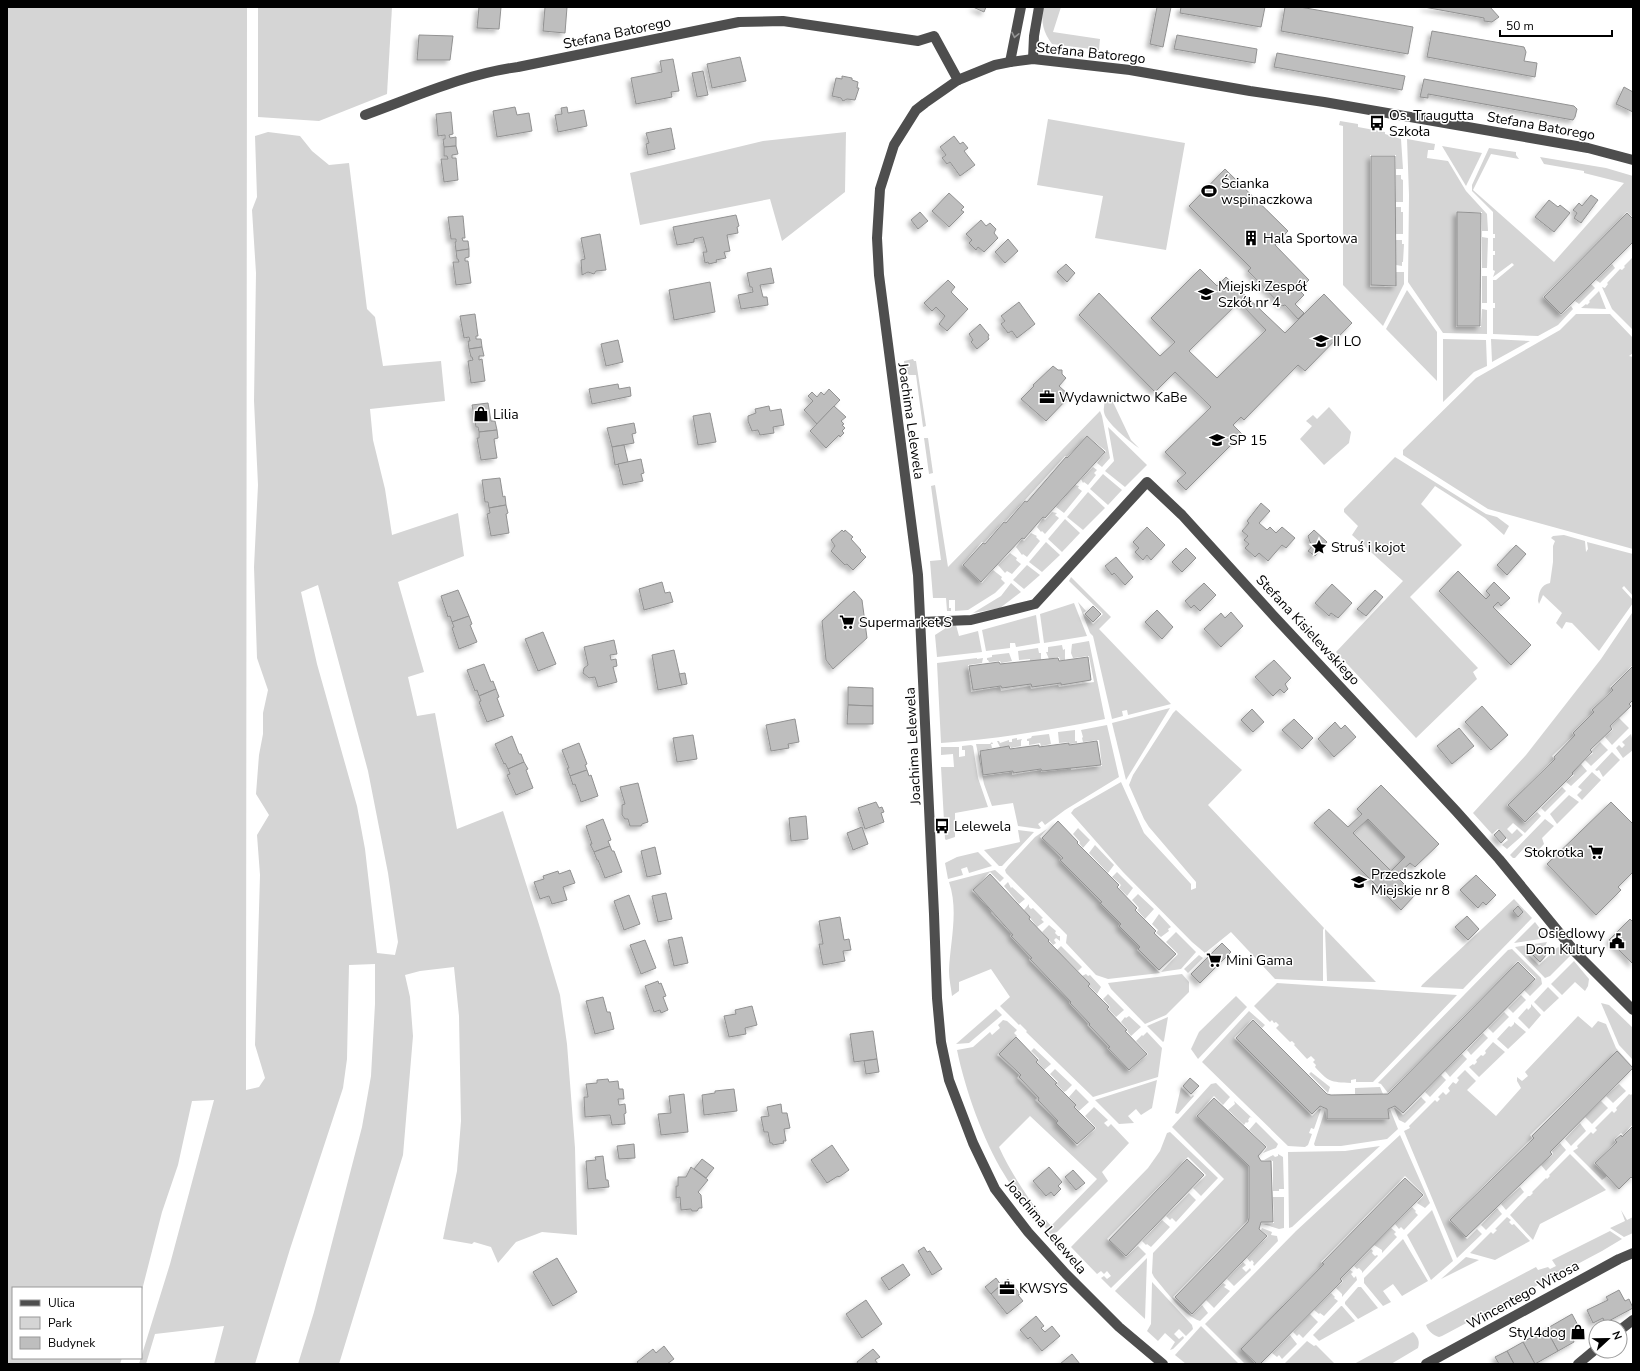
<svg xmlns="http://www.w3.org/2000/svg" width="1640" height="1371" font-family="'Nunito Sans',sans-serif">
  <defs>
    <filter id="shadow"><feDropShadow dx="-3.5" dy="3.5" stdDeviation="2" flood-color="#0004"/></filter>
  </defs>
  <rect width="100%" height="100%" fill="#fff"/>
  <g fill="#d5d5d5" fill-rule="evenodd">
    <path d="M7 7H247L246 1090 259 1087 265 1078 255 1045 260 875 257 835 269 815 256 794 259 755 263 734V713L268 690 257 658 254 567 258 485 254 401 256 273 252 210 257 197 255 136 268 132 300 136 312 151 329 165 349 163 367 309 375 317 383 366 441 361 445 401 370 409 373 440 385 489 392 535 458 513 464 556 398 582 424 672 408 677 417 716 435 713 457 829 503 811 541 931 560 995 567 1044 575 1148 577 1235 542 1232 516 1242 498 1263 491 1247 474 1242 472 1244 443 1239 457 1171 461 1121 459 1016 454 967 420 971 405 975 410 997 413 1036 403 1155 339 1364H298L314 1312 362 1127 371 1076 375 1004V964L349 965 347 1059 343 1088 290 1249 255 1364H214L224 1326 155 1334 146 1364H139L170 1264 214 1100 192 1101 178 1165 162 1212 141 1294V1288H13V1358H122L120 1364H7ZM318 585 368 771 388 873 398 942 395 955 377 953 365 849 357 806 317 664 301 592Z"/>
    <path d="M258 7H392L387 94 319 121 258 117Z"/>
    <path d="M1043 7H1061L1053 32 1100 39 1099 50 1052 44C1043 32 1041 22 1043 7Z"/>
    <path d="M1048 119 1185 143 1166 250 1095 238 1103 196 1037 185Z"/>
    <path d="M1340 121 1358 124V127L1385 132V134L1401 139 1403 169H1396V155H1370V287H1396V272H1404V284L1383 326 1343 285V126L1339 125Z"/>
    <path d="M846 132 845 192 782 241 770 199 640 225 630 173 763 141Z"/>
    <path d="M1407 139 1435 144 1434 150H1428L1427 158 1448 161 1466 191 1487 214 1488 231H1482V212H1457L1456 327H1481L1482 309 1487 310V334L1443 333 1408 282 1409 195Z"/>
    <path d="M1442 146 1482 153 1466 186Z"/>
    <path d="M1489 148 1516 152V155L1519 159 1491 154 1473 190 1554 262 1624 183 1584 173V171L1544 164 1540 157 1606 168 1633 176V218L1627 212 1543 297 1561 315 1571 306 1573 309 1558 325 1538 336 1493 334V308H1495V303H1493V280H1496L1514 265 1512 263 1493 277 1495 271 1493 270V255H1495V251H1493V238H1495V234H1493V212L1472 191V185Z"/>
    <path d="M1396 175H1401V179L1403 180V202H1396Z"/>
    <path d="M1396 207H1401V212H1403V234H1396Z"/>
    <path d="M1482 237 1488 238 1487 268H1482Z"/>
    <path d="M1396 240H1402V244H1404L1403 262H1402V266L1396 265Z"/>
    <path d="M1633 257V330L1612 309 1602 287 1605 288 1608 284 1607 283 1620 269 1622 270 1625 267 1624 266Z"/>
    <path d="M1612 264 1615 268 1600 283 1596 280Z"/>
    <rect x="1482" y="276" width="5" height="27"/>
    <path d="M1591 284 1595 288 1579 304 1575 301Z"/>
    <path d="M1407 290 1437 332V381L1386 329Z"/>
    <path d="M1599 291 1606 309 1581 308 1586 304 1587 305 1590 302 1589 301Z"/>
    <path d="M1576 314H1610L1633 338V353L1629 356 1633 357V549L1488 509 1403 455V450L1476 378 1560 330Z"/>
    <path d="M1443 339 1486 340 1487 366 1474 372 1443 402Z"/>
    <path d="M1491 339 1530 341 1492 362Z"/>
    <path d="M913 359 914 361H916L926 426 923 427 916 375H909L905 370 904 361Z"/>
    <path d="M1112 400 1131 440 1139 448C1130 442 1105 422 1104 412 1103 409 1105 405 1104 402Z"/>
    <path d="M1329 407 1351 432 1349 443 1324 465 1300 439 1312 426 1306 421 1313 415 1317 419Z"/>
    <path d="M1100 411 1102 416 1110 458 1102 467 1097 463 1106 451 1087 436 1067 457 1065 456 1005 522 1004 521 984 543 982 542 962 565 982 583 993 570 1002 577 1001 579 1005 583 995 593 968 610 955 611V600H949V608H951V611H947L946 598H933L930 561 941 560 931 486 935 485 948 567Z"/>
    <path d="M1108 427 1147 465 1125 487 1105 471 1114 461Z"/>
    <path d="M924 438H928L933 473 929 474Z"/>
    <path d="M1395 457 1486 514 1497 517 1509 526 1504 535 1485 518 1435 486 1421 504 1462 545 1410 597 1478 668 1473 672 1477 679 1416 738 1336 652 1403 581 1352 535 1358 526 1344 512V509Z"/>
    <path d="M1093 467 1097 470 1094 473 1096 475 1088 485 1084 482 1083 483 1081 479Z"/>
    <path d="M1103 474 1122 490 1108 505 1090 489Z"/>
    <path d="M1075 485 1079 486 1078 488 1082 491 1064 513 1056 507Z"/>
    <path d="M1088 492 1105 508 1083 530 1067 517Z"/>
    <path d="M1052 512 1057 513 1055 515 1059 518 1045 534 1042 531 1041 532 1037 527 1043 518 1045 520Z"/>
    <path d="M1065 519 1080 533 1062 552 1048 539Z"/>
    <path d="M1031 533 1037 536 1036 537 1040 541 1027 557 1023 554 1022 555 1016 547 1022 539 1024 541Z"/>
    <path d="M1564 535 1585 541 1586 552 1588 549 1587 542 1633 554V596L1624 586 1622 588 1633 600V603L1599 651 1572 623 1566 622 1562 629 1556 623 1562 613 1543 595 1539 604 1538 601C1539 593 1540 585 1550 583L1553 562V546L1555 541 1551 538 1553 536Z"/>
    <path d="M1046 542 1060 555 1042 572 1029 562Z"/>
    <path d="M1010 553 1017 558 1016 560 1021 564 1012 574 1007 571 1005 573 998 565Z"/>
    <path d="M1027 565 1040 575 1024 589 1013 580Z"/>
    <path d="M1071 577 1111 617 1099 629 1171 704 1128 715 1127 710 1122 711 1123 716 1112 719 1093 636 1090 633 1078 602 1086 611 1083 613 1093 624 1103 614 1069 581Z"/>
    <path d="M1011 583 1021 592 1000 608 973 613 1001 596Z"/>
    <path d="M1074 603 1087 636 1044 643 1040 614Z"/>
    <path d="M1632 613 1633 615V665L1610 687 1612 690 1591 710 1593 712 1572 733 1574 735 1552 756 1554 759 1507 805 1525 823 1537 812 1541 816 1525 833 1513 823 1507 829 1512 834 1517 829 1523 835 1507 849 1502 845 1508 840 1498 829 1492 834 1473 813 1526 755 1601 659Z"/>
    <path d="M1036 615 1040 643 1016 647 1015 643H1010V648L986 651 982 630Z"/>
    <path d="M956 625 959 636 978 631 982 652 937 657 935 635 949 626Z"/>
    <path d="M1089 641 1105 719C1051 730 996 739 941 743L937 663 977 658V659L983 658 982 663 968 665 971 692 1000 687 1001 691 1030 686 1031 689 1058 685 1059 687 1094 682 1089 656 1073 658 1071 653 1072 644Z"/>
    <path d="M1062 645 1063 650 1065 649V660H1060L1059 657 1049 659 1046 652H1048V647Z"/>
    <path d="M1038 648 1039 653H1041V660L1030 662V659L1019 660 1018 651Z"/>
    <path d="M1009 653 1012 661 1001 663 1000 661 989 662 988 660H987V658L992 657V655Z"/>
    <path d="M1170 708 1126 780 1112 723Z"/>
    <path d="M1176 710 1242 770 1208 805 1324 928 1323 930V981L1275 979 1231 932 1205 953 1192 942 1123 872 1071 813 1074 809 1121 782 1144 833 1191 884V890L1196 888V882L1149 827 1144 819 1129 785 1133 775 1173 713Z"/>
    <path d="M1619 718 1629 728 1612 745 1605 737 1613 729 1611 726Z"/>
    <path d="M1107 725 1119 777 1065 810 1045 825 1042 821 1038 824 1041 828 1039 829 1018 826 1013 803 992 806 984 784 976 744H990L992 742 993 744H991L992 748 979 751 983 776 1012 772V775L1041 770V772L1071 768V770L1102 766 1099 740 1083 742 1082 738 1083 737 1081 730Z"/>
    <path d="M1075 730V741H1077V743L1070 744 1069 742 1059 743 1058 732Z"/>
    <path d="M1049 734 1051 744 1041 746 1040 743 1029 745V741H1027V739L1031 738 1032 736Z"/>
    <path d="M1631 734 1633 742V750L1623 758 1616 748 1619 745 1622 748 1625 745 1622 742Z"/>
    <path d="M1017 738V740L1022 739 1021 741V746L1011 748 1010 746 1000 747 997 741H999L1000 743 1009 740V742H1012V739Z"/>
    <path d="M1600 742 1608 750 1591 766 1585 760 1593 753 1591 751Z"/>
    <path d="M971 745 973 746 978 778 988 807 955 813V837L946 840 945 839 941 767H954L953 754 941 755V747H959V757L965 756V750H962V746Z"/>
    <path d="M1612 752 1620 760 1603 777 1599 770 1597 771 1595 770Z"/>
    <path d="M1581 764 1587 771 1571 786 1566 782 1574 775 1572 773Z"/>
    <path d="M1592 772 1601 780 1582 800 1577 795 1582 790 1578 787Z"/>
    <path d="M1562 787 1566 791 1545 812 1541 808Z"/>
    <path d="M1569 795 1579 802 1557 824 1550 814Z"/>
    <path d="M1368 819 1405 857 1391 871 1353 834Z"/>
    <path d="M1545 819 1554 826 1542 838 1544 844 1534 855 1525 847 1515 858H1513L1510 855Z"/>
    <path d="M1078 828 1090 840 1083 848 1079 843 1080 842 1073 834Z"/>
    <path d="M1047 829 1040 837 1061 858 1059 860 1100 902V904L1120 924 1118 926 1139 947 1137 950 1160 973 1108 979 1096 975 1066 943 1067 935 1006 873 1005 870 1008 866 1035 837Z"/>
    <path d="M1018 830 1034 832 1002 866H999L984 850 1020 842Z"/>
    <path d="M1095 845 1114 865 1108 873 1089 853Z"/>
    <path d="M978 852 992 866 969 873 967 867 961 869 963 875 948 879 945 863 957 857Z"/>
    <path d="M995 870 1004 878 1000 882 990 872 972 891 992 911 991 913 1011 934 1010 936 1030 958 1029 960 1070 1002 1069 1003 1088 1024 1087 1025 1108 1047 1107 1048 1129 1071 1148 1054 1136 1041 1142 1035 1143 1036 1147 1032 1162 1048 1158 1077 1093 1097 1026 1032 1027 1031 1020 1024 1019 1025 1000 1006 1010 997 991 969 959 982V991L952 996C951 988 949 979 949 971 950 942 959 911 949 882Z"/>
    <path d="M1117 872 1133 888 1127 896 1119 888 1121 885 1112 877Z"/>
    <path d="M1008 882 1011 888 1012 887 1025 899 1019 904 1004 886Z"/>
    <path d="M1138 894 1154 909 1145 919 1137 910 1139 908 1132 900Z"/>
    <path d="M1514 899 1532 918 1463 989 1421 987 1422 985Z"/>
    <path d="M1029 904V907L1031 909 1033 908 1043 918 1041 919 1044 922 1037 927 1024 910Z"/>
    <path d="M1159 914 1171 927 1168 929 1169 931 1161 937 1156 933 1158 930 1152 924Z"/>
    <path d="M1535 922 1547 938 1514 943Z"/>
    <path d="M1049 925 1056 931 1055 933 1058 936H1060V941L1056 938 1054 940 1056 943 1053 945 1042 932Z"/>
    <path d="M1325 929 1376 982 1327 981Z"/>
    <path d="M1176 932 1196 952 1181 969 1161 972 1178 954 1166 942Z"/>
    <path d="M1547 942 1544 948 1540 945H1537L1528 954 1539 965 1551 954 1550 953 1558 947 1564 949 1570 956 1550 976 1545 978 1515 947Z"/>
    <path d="M1061 946 1082 967 1078 971 1057 950Z"/>
    <path d="M1512 949 1541 978 1542 984 1530 996 1524 990 1536 978 1518 961 1388 1093 1381 1084 1378 1083 1508 950Z"/>
    <path d="M1199 955 1203 958 1188 973 1184 969Z"/>
    <path d="M1574 961 1589 979 1588 986 1585 991 1575 982 1562 995 1551 984Z"/>
    <path d="M1086 974 1088 976 1090 975 1101 987 1097 994 1089 986 1090 984 1082 976Z"/>
    <path d="M1182 974 1189 982V992L1166 1015 1145 1024 1111 989 1108 983Z"/>
    <path d="M1277 983 1457 995 1373 1082H1356V1079L1351 1080V1083C1330 1082 1329 1082 1315 1067L1316 1065 1313 1062 1315 1060 1311 1056 1307 1059 1294 1045 1295 1044 1292 1041 1290 1042 1276 1028 1279 1025 1276 1022 1274 1023 1272 1020 1270 1022 1254 1006Z"/>
    <path d="M1548 987 1559 998 1544 1012 1534 1002Z"/>
    <path d="M1108 994 1124 1010 1116 1017 1108 1009 1110 1007 1103 999Z"/>
    <path d="M1521 995 1526 1000 1513 1013 1508 1008Z"/>
    <path d="M1236 996 1247 1007 1198 1059 1191 1049 1199 1032Z"/>
    <path d="M1601 1003 1609 1005 1633 1028V1060L1619 1045Z"/>
    <path d="M1531 1004 1541 1015 1529 1029 1518 1018 1527 1008 1528 1010 1531 1007Z"/>
    <path d="M996 1009 1002 1015 969 1043 956 1044Z"/>
    <path d="M1249 1011 1265 1025 1262 1028 1253 1019 1234 1038 1312 1116 1319 1109H1321L1314 1129 1311 1128 1309 1133 1312 1134 1308 1145 1305 1147 1288 1146 1202 1062Z"/>
    <path d="M1504 1012 1509 1017 1493 1033 1488 1028Z"/>
    <path d="M1129 1016 1141 1027 1131 1036 1127 1031 1128 1030 1121 1022 1125 1017 1126 1018Z"/>
    <path d="M1578 1016 1592 1028 1598 1021 1606 1024 1616 1048 1633 1067 1617 1051 1530 1135 1532 1138 1449 1220 1467 1239 1477 1229 1482 1234 1457 1258 1404 1131 1410 1128 1409 1126 1435 1100 1437 1102 1440 1099 1438 1097 1443 1092 1446 1095 1450 1091 1448 1088 1453 1082 1456 1084 1459 1080 1457 1078 1465 1070 1476 1081 1467 1090 1496 1116 1521 1088 1517 1081V1077L1522 1081 1528 1076 1525 1072Z"/>
    <path d="M1168 1017 1164 1041 1163 1042 1147 1026Z"/>
    <path d="M1003 1020 1007 1021 1017 1030 1014 1033 1017 1036 997 1055 1019 1075 1017 1078 1037 1098 1035 1100 1037 1102 1057 1121 1056 1123 1077 1146 1096 1128 1085 1116 1094 1107 1108 1120 1104 1123 1108 1127 1111 1124 1129 1143 1102 1172 1108 1181 1057 1232 1050 1234 1042 1223 1046 1220 1051 1226 1097 1179 1030 1116 999 1147C1010 1171 1025 1194 1041 1215L1037 1219C1026 1204 1013 1190 1004 1174 983 1140 965 1089 957 1050L973 1047 990 1032 992 1035 1000 1028 998 1025Z"/>
    <path d="M1514 1022 1526 1032 1508 1049 1497 1039 1509 1026 1511 1027 1514 1024Z"/>
    <path d="M1483 1033 1488 1038 1471 1055 1467 1050Z"/>
    <path d="M1493 1042 1505 1052 1479 1077 1469 1067 1473 1064 1474 1065 1477 1062 1476 1060 1481 1055 1483 1056 1486 1053 1485 1051Z"/>
    <path d="M1034 1048 1051 1064 1044 1070 1037 1062 1039 1059 1031 1051Z"/>
    <path d="M1462 1054 1467 1059 1450 1077 1445 1071Z"/>
    <path d="M1055 1069 1072 1085 1066 1091 1064 1092 1056 1084 1058 1082 1050 1074Z"/>
    <path d="M1311 1072 1330 1087 1328 1093 1309 1074Z"/>
    <path d="M1441 1075 1446 1080 1430 1097 1425 1092Z"/>
    <path d="M1157 1080 1152 1108 1141 1115 1136 1109 1128 1116 1134 1123 1119 1124 1095 1100Z"/>
    <path d="M1216 1083 1230 1097 1223 1105 1214 1096 1196 1116 1246 1163 1248 1166V1218L1247 1221 1173 1297 1192 1315 1202 1305 1208 1313 1200 1321C1183 1315 1166 1291 1154 1277L1152 1273 1153 1253 1224 1179 1172 1127 1211 1084Z"/>
    <path d="M1619 1084 1626 1091 1613 1103 1606 1096Z"/>
    <path d="M1181 1087 1191 1097 1193 1095 1194 1096 1178 1114 1175 1113Z"/>
    <path d="M1380 1087 1383 1094H1355V1088Z"/>
    <path d="M1076 1089 1089 1102 1079 1111 1075 1107 1076 1105 1069 1097Z"/>
    <path d="M1633 1093V1124L1623 1135 1621 1133 1614 1140 1616 1142 1594 1163 1607 1176 1602 1180 1573 1151 1578 1148 1577 1146 1591 1132 1593 1134 1597 1130 1595 1128 1612 1111 1614 1113 1617 1110 1616 1108 1629 1094 1631 1095Z"/>
    <path d="M1421 1097 1426 1102 1405 1123 1399 1120 1394 1108H1395L1403 1115Z"/>
    <path d="M1234 1101 1252 1118 1250 1117 1248 1120 1249 1121 1247 1123 1246 1122 1244 1125 1228 1110 1235 1104Z"/>
    <path d="M1601 1101 1608 1108 1592 1124 1585 1117Z"/>
    <path d="M1390 1109 1398 1129 1387 1139 1341 1146H1315L1314 1144 1325 1110 1327 1120H1389V1110Z"/>
    <path d="M1256 1122 1278 1144 1276 1148 1263 1153 1267 1147 1249 1130Z"/>
    <path d="M1580 1123 1586 1131 1571 1146 1565 1139Z"/>
    <path d="M1170 1132 1218 1178 1201 1196 1193 1188 1206 1175 1188 1157 1107 1239 1126 1257 1138 1246 1146 1254 1111 1288 1101 1278 1104 1276 1107 1279 1111 1276 1107 1271 1104 1274 1101 1271 1097 1274 1071 1247 1148 1168 1160 1151 1167 1133Z"/>
    <path d="M1400 1135 1430 1203 1425 1208 1417 1203 1424 1195 1405 1176 1321 1262 1323 1264 1241 1349 1256 1364H1245L1205 1324 1296 1231Z"/>
    <path d="M1560 1143 1566 1150 1546 1171 1541 1165 1553 1154 1552 1151Z"/>
    <path d="M1380 1146 1292 1227 1289 1228 1288 1152 1345 1151Z"/>
    <path d="M1278 1154 1283 1157 1284 1189H1279V1191H1273V1161L1264 1160 1273 1155 1275 1157 1278 1156Z"/>
    <path d="M1570 1154 1606 1190 1540 1224 1533 1240 1510 1215 1528 1196H1530L1533 1193 1532 1192 1546 1178 1547 1179 1550 1176 1549 1175Z"/>
    <path d="M1520 1187 1524 1192 1506 1210 1501 1204Z"/>
    <path d="M1189 1193 1196 1200 1176 1222 1172 1218 1170 1220 1166 1216Z"/>
    <path d="M1273 1197H1284V1228L1279 1229 1263 1224 1274 1223Z"/>
    <path d="M1412 1207 1416 1211 1415 1212 1418 1215 1404 1230 1401 1227 1399 1229 1395 1224Z"/>
    <path d="M1497 1208 1502 1214 1486 1230 1481 1225Z"/>
    <path d="M1432 1210 1453 1261 1431 1280 1407 1235Z"/>
    <path d="M1621 1210 1627 1220 1633 1217V1233L1624 1237 1610 1228 1625 1221Z"/>
    <path d="M1507 1217 1511 1220 1509 1222 1512 1225 1514 1224 1530 1241 1495 1260 1470 1253 1491 1232 1493 1234 1497 1230 1495 1229Z"/>
    <path d="M1162 1220 1170 1227 1151 1247 1147 1244 1146 1245 1142 1241Z"/>
    <path d="M1262 1228 1272 1232 1271 1235 1277 1236 1278 1241 1254 1266 1253 1264 1254 1263 1252 1260 1250 1262 1247 1258 1268 1236 1261 1230Z"/>
    <path d="M1391 1228 1396 1232 1394 1234 1397 1237 1382 1253V1250L1374 1245Z"/>
    <path d="M1610 1231 1622 1239 1602 1251 1442 1336 1439 1337C1433 1335 1428 1331 1426 1325L1536 1267 1538 1270 1548 1267 1550 1269 1556 1266 1552 1260Z"/>
    <path d="M1403 1239 1428 1281 1402 1296 1393 1284 1383 1291 1391 1302 1383 1306 1364 1283V1278Z"/>
    <path d="M1371 1249 1373 1251 1372 1253 1375 1256 1377 1255 1378 1256 1362 1273V1271L1359 1268 1357 1269 1354 1266Z"/>
    <path d="M1466 1257 1479 1260 1441 1279Z"/>
    <path d="M1147 1258 1145 1319 1115 1291Z"/>
    <path d="M1243 1262 1246 1265 1242 1268 1246 1272 1250 1268 1251 1270 1234 1286 1227 1279Z"/>
    <path d="M1350 1270 1353 1272 1351 1274 1354 1278 1356 1276 1357 1280 1342 1297V1294L1336 1288 1343 1281 1341 1279Z"/>
    <path d="M1152 1282 1192 1325 1193 1329 1186 1336 1179 1329 1174 1334 1179 1339 1183 1336 1184 1338 1173 1349 1170 1350 1175 1342 1165 1333 1158 1341 1147 1331 1151 1324Z"/>
    <path d="M1223 1283 1226 1285 1224 1287 1230 1291 1214 1308 1206 1300Z"/>
    <path d="M1358 1287H1361L1378 1308 1358 1319 1345 1304V1302Z"/>
    <path d="M1331 1293 1335 1297 1334 1298 1338 1301 1324 1316 1320 1313 1319 1314 1314 1310Z"/>
    <path d="M1341 1306H1342L1355 1321 1319 1341 1313 1335Z"/>
    <path d="M1310 1314 1318 1322 1303 1338 1299 1334 1297 1336 1293 1332Z"/>
    <path d="M1201 1326 1239 1364H1186L1175 1355Z"/>
    <path d="M1413 1332C1418 1337 1420 1341 1418 1348L1391 1364H1354Z"/>
    <path d="M1290 1335 1297 1344 1282 1359 1279 1355 1277 1357 1272 1353Z"/>
    <path d="M1307 1341 1314 1346 1316 1345 1335 1364H1284Z"/>
  </g>
  <g fill="#bebebe" stroke="#929292" fill-rule="evenodd" filter="url(#shadow)">
    <path d="M479 7H501L499 29 477 28Z"/>
    <path d="M545 7H567L565 33 543 31Z"/>
    <path d="M973 7H986L984 12Z"/>
    <path d="M1157 7H1171L1163 47 1150 44Z"/>
    <path d="M1181 7H1265L1261 27 1180 13Z"/>
    <path d="M1285 7H1300L1413 27 1408 54 1281 31Z"/>
    <path d="M1424 7H1490L1499 17 1492 22 1484 21V18Z"/>
    <path d="M1432 31 1524 47 1526 52 1524 61 1537 63 1535 77 1427 57Z"/>
    <path d="M419 35 453 36 450 60H417Z"/>
    <path d="M1177 35 1257 49 1255 63 1174 49Z"/>
    <path d="M1277 53 1405 76 1402 90 1274 67Z"/>
    <path d="M740 57 746 81 712 88 707 64Z"/>
    <path d="M673 59 679 91 671 92 672 97 636 104 631 78 662 72 660 61Z"/>
    <path d="M703 71 708 95 697 97 692 73Z"/>
    <path d="M842 76 852 78V80L858 82 857 88H859L855 100 847 99 843 101 841 98 832 96 836 78 842 79Z"/>
    <path d="M1424 79 1574 106 1577 109 1575 117 1573 120 1428 94V98L1420 97Z"/>
    <path d="M1624 87 1633 92V112L1616 104Z"/>
    <path d="M515 107 517 115 529 113 532 131 497 137 493 111Z"/>
    <path d="M567 107 568 113 584 110 587 126 558 132 555 115 562 114 561 108Z"/>
    <path d="M451 112 453 134 449 135 450 138 456 137V146L444 147 443 139H445V135L438 136 436 114Z"/>
    <path d="M671 128 675 149 648 155 646 144 649 143 646 133Z"/>
    <path d="M954 136 960 144 963 142 968 148 964 151 975 165 960 176 950 162 947 164 942 158 946 155 940 147Z"/>
    <path d="M456 146 458 154 452 155V158H456L458 180 444 182 441 159H448L447 156H444V147Z"/>
    <path d="M1371 156H1395L1396 286 1371 285Z"/>
    <path d="M1225 169 1288 231 1275 245 1309 280 1299 290 1304 295 1295 304 1304 313 1298 319 1285 305 1282 306 1248 271 1251 268 1189 206Z"/>
    <path d="M949 193 964 207 961 210 964 212 949 227 932 211Z"/>
    <path d="M1591 195 1598 200 1581 223 1574 218 1577 213 1573 210 1579 203 1582 206Z"/>
    <path d="M1549 200 1558 207 1560 205 1570 213 1554 232 1535 217Z"/>
    <path d="M920 212 928 221 918 229 911 220Z"/>
    <path d="M1457 212 1481 213 1480 326H1457Z"/>
    <path d="M1627 213 1633 219V242L1561 314 1544 297Z"/>
    <path d="M736 215 739 226 737 227 738 233 727 235 730 251 724 252 726 258 716 260 717 262 709 264 708 262 705 263 703 252H707L703 237 694 239V242L677 245 673 227Z"/>
    <path d="M463 216 465 238H462L463 241H468L469 249 456 251 455 242H456V239H451L448 217Z"/>
    <path d="M981 220 986 226 990 223 996 229 994 233 998 238 984 252 978 247 976 250 969 243 972 240 966 234Z"/>
    <path d="M600 234 606 270 596 271 594 274 588 272 582 275 581 260 585 259 581 238Z"/>
    <path d="M1008 239 1018 251 1005 263 995 252Z"/>
    <path d="M469 249V257L465 258V261H468L471 283 456 285 453 262H459L458 259H457L456 251Z"/>
    <path d="M1066 264 1075 273 1067 282 1057 272Z"/>
    <path d="M771 268 774 283 760 285 763 297H767L768 305 741 309 738 295 753 292 752 287H750L747 273Z"/>
    <path d="M1200 269 1217 286 1226 277 1285 333 1324 294 1352 323 1305 371 1298 365 1244 420 1241 417 1233 425 1242 434 1186 490 1177 481 1186 473 1165 452 1211 407 1175 372 1155 392 1079 315 1099 293 1160 356 1175 342 1151 318ZM1239 302 1266 330 1217 378 1189 351Z"/>
    <path d="M948 280 955 287 951 292 968 309 947 331 939 324 945 316 936 307 932 311 924 303Z"/>
    <path d="M710 282 715 312 674 320 669 290Z"/>
    <path d="M1019 302 1035 324 1017 338 1012 331 1008 333 1001 324 1005 321 1001 316Z"/>
    <path d="M475 314 478 336H476V339H481L482 347 469 349 468 341H470L469 337 464 338 460 316Z"/>
    <path d="M980 324 989 335 988 337 989 339 977 349 971 342 973 340 969 334Z"/>
    <path d="M618 340 623 362 606 366 601 344Z"/>
    <path d="M482 347 484 356H479V360L482 359 485 381 471 383 468 361 473 360 472 357H471L469 349Z"/>
    <path d="M1053 366 1058 370H1062V374L1066 378 1059 386 1070 396 1046 421 1021 399 1034 386 1033 385Z"/>
    <path d="M618 384 619 389 630 387 631 396 592 404 589 389Z"/>
    <path d="M829 389 840 400 817 424 804 410 813 401 808 396 812 392 817 397 821 392 824 395Z"/>
    <path d="M488 403 491 421H495L497 430 479 432 478 427H476L472 405Z"/>
    <path d="M769 406 770 411 781 409 784 425 773 427 774 433 760 435 758 430 752 431 748 421V416L756 413 755 409Z"/>
    <path d="M834 406 846 417 841 421 844 424 842 425 845 428 842 431 844 433 840 437 839 435 826 448 810 431Z"/>
    <path d="M710 413 716 442 698 445 693 416Z"/>
    <path d="M634 423 636 433 632 434 634 443 612 447 607 428Z"/>
    <path d="M497 430 498 438 494 439 497 458 481 460 477 438H479V432Z"/>
    <path d="M1087 436 1105 452 1045 518 1043 517 1024 539 1022 538 981 582 963 565 983 543 985 544 1004 522 1006 523 1025 501 1027 502 1066 457 1067 458Z"/>
    <path d="M624 445 628 462 615 465 612 447Z"/>
    <path d="M641 459 644 473 641 474 643 481 623 485 618 464Z"/>
    <path d="M500 478 503 497 505 496 506 505 489 508 488 502H485L482 480Z"/>
    <path d="M1261 503 1270 511 1259 523 1267 530 1270 527 1276 533 1282 527 1295 538 1286 548 1282 545 1268 561 1259 553 1255 557 1245 548 1249 544 1244 540 1248 536 1242 531 1249 523 1247 521Z"/>
    <path d="M506 505 508 513 506 514 509 533 491 536 487 514 490 513 489 508Z"/>
    <path d="M1147 527 1165 545 1151 560 1147 555 1143 560 1135 552 1139 548 1133 542Z"/>
    <path d="M842 530 844 532 845 530 853 537 851 539 861 550 860 551 866 557 853 570 847 564 845 565 831 551 835 546 831 540Z"/>
    <path d="M1314 530 1327 542 1315 556 1308 551 1313 545 1310 542 1308 536Z"/>
    <path d="M1516 545 1526 554 1507 575 1497 565Z"/>
    <path d="M1186 548 1196 558 1182 572 1172 562Z"/>
    <path d="M1116 557 1133 577 1125 585 1114 573 1112 575 1105 566Z"/>
    <path d="M1458 571 1486 599 1490 595 1486 591 1494 582 1510 598 1501 606 1498 602 1493 607 1531 645 1511 665 1439 591Z"/>
    <path d="M662 582 665 593 670 592 673 602 644 610 639 589Z"/>
    <path d="M1204 583 1216 595 1200 611 1194 605 1191 608 1185 601Z"/>
    <path d="M1332 584 1352 603 1338 618 1331 613 1329 616 1315 603Z"/>
    <path d="M458 590 469 616 452 622 450 616 448 617 441 596Z"/>
    <path d="M1375 590 1383 597 1366 616 1357 609Z"/>
    <path d="M854 591 862 600 867 638 833 669 826 660 822 621Z"/>
    <path d="M1093 606 1101 614 1093 622 1085 614Z"/>
    <path d="M1157 610 1173 627 1162 639 1145 622Z"/>
    <path d="M1231 612 1243 626 1221 647 1204 629 1221 613 1225 618Z"/>
    <path d="M469 616 472 624 470 625 477 642 459 649 452 628 454 627 452 622Z"/>
    <path d="M543 632 556 664 538 671 525 639Z"/>
    <path d="M614 640 617 654 610 655 611 660 616 659 617 666 613 667 617 682 598 687 595 677 589 678 583 673 584 668 588 665 584 647Z"/>
    <path d="M674 650 682 685 658 690 652 655Z"/>
    <path d="M1088 657 1091 680 1061 685V683L1032 687 1031 684 1002 688 1001 686 973 690 969 666 999 662 1000 664 1058 658 1059 661Z"/>
    <path d="M1274 660 1291 678 1285 684 1288 689 1284 693 1280 689 1273 696 1255 677Z"/>
    <path d="M484 664 491 682 493 681 496 689 479 696 477 690 475 691 467 670Z"/>
    <path d="M1633 666V700L1629 704 1631 706 1610 726 1612 729 1590 750 1592 752 1572 773 1573 774 1525 822 1508 805 1555 759 1554 757 1575 735 1573 733 1594 712 1592 710 1613 690 1611 688Z"/>
    <path d="M685 673 687 684 682 685 679 674Z"/>
    <path d="M848 687 873 688V706L848 705Z"/>
    <path d="M496 689 499 697 497 698 504 716 487 722 479 702 481 701 479 696Z"/>
    <path d="M848 705 873 706V724H847Z"/>
    <path d="M1482 706 1508 735 1491 750 1465 722Z"/>
    <path d="M1252 709 1264 722 1253 732 1241 720Z"/>
    <path d="M795 719 799 742 788 744 789 748 771 751 766 725Z"/>
    <path d="M1294 719 1313 738 1302 749 1282 730Z"/>
    <path d="M1335 722 1341 729 1345 725 1356 737 1334 757 1318 739Z"/>
    <path d="M1459 728 1474 746 1452 764 1437 746Z"/>
    <path d="M693 735 697 759 677 762 673 738Z"/>
    <path d="M512 736 519 754H521L524 762 508 769 505 763 504 764 495 744Z"/>
    <path d="M1097 741 1101 765 1042 771 1041 769 1013 773V771L983 775 980 751 1009 746 1010 749 1039 745V747L1069 743V745Z"/>
    <path d="M579 743 587 764 585 765 587 770 570 776 567 768H569L562 750Z"/>
    <path d="M524 762 528 769 526 770 533 788 516 795 507 775 510 774 508 769Z"/>
    <path d="M587 770 589 776 591 775 598 796 581 802 575 784 573 785 570 776Z"/>
    <path d="M638 783 648 822 642 824 641 826H630L628 819H625L622 815V805L625 804 620 787Z"/>
    <path d="M1381 785 1439 844 1415 867 1410 863 1396 876 1415 895 1401 910 1314 823 1329 809 1348 827 1362 814 1357 809ZM1368 819 1405 857 1391 871 1353 833Z"/>
    <path d="M876 802 879 808 882 807 884 812 881 813 884 822 865 829 858 808Z"/>
    <path d="M1611 802 1633 824V872L1618 887 1621 890 1596 915 1547 864Z"/>
    <path d="M806 816 808 839 791 841 789 818Z"/>
    <path d="M603 819 611 840 608 841 610 846 594 852 590 844H592L586 826Z"/>
    <path d="M1058 821 1078 842 1077 843 1119 885 1117 887 1137 908 1135 910 1156 931 1154 933 1176 954 1159 970 1138 949 1140 947 1119 926 1121 924 1100 903 1102 902 1060 860 1063 858 1042 838Z"/>
    <path d="M862 827 868 844 853 850 847 833Z"/>
    <path d="M1499 830 1506 838 1501 843 1494 835Z"/>
    <path d="M610 846 612 851H614L622 872 605 878 598 860H597L594 852Z"/>
    <path d="M655 847 661 874 647 877 641 851Z"/>
    <path d="M570 870 575 883 563 887 567 900 552 904 549 896 540 899 534 882 544 879 543 876 558 871 559 874Z"/>
    <path d="M990 874 1030 917 1029 919 1049 940 1048 941 1090 984 1088 986 1109 1007 1107 1009 1127 1030 1125 1031 1147 1054 1129 1070 1108 1048 1110 1047 1089 1025 1090 1024 1070 1003 1071 1002 1030 959 1032 958 1011 936 1013 935 973 890Z"/>
    <path d="M1476 875 1496 895 1486 905 1483 902 1478 908 1460 890Z"/>
    <path d="M666 893 672 919 658 922 652 896Z"/>
    <path d="M629 895 640 924 624 930 614 901Z"/>
    <path d="M1518 906 1523 912 1518 917 1513 911Z"/>
    <path d="M1467 916 1479 929 1468 940 1455 927Z"/>
    <path d="M840 917 844 940 849 939 851 950 843 951 845 961 823 965 819 944H823L819 921Z"/>
    <path d="M1630 919 1633 922V964L1609 940Z"/>
    <path d="M682 937 688 963 674 966 668 940Z"/>
    <path d="M645 940 656 968 641 974 630 945Z"/>
    <path d="M1222 943 1231 952 1200 983 1191 974Z"/>
    <path d="M1539 946 1547 954 1540 962 1532 954Z"/>
    <path d="M1518 962 1535 979 1403 1113 1395 1106 1388 1109 1389 1119H1327V1109L1320 1106 1312 1114 1236 1038 1253 1020 1327 1094 1331 1095 1388 1094Z"/>
    <path d="M658 981 659 984 661 983 666 996 663 997 668 1010 661 1013 660 1010 654 1012 645 986Z"/>
    <path d="M603 997 607 1012H610L614 1029 595 1034 586 1001Z"/>
    <path d="M752 1006 757 1025 745 1028 746 1034 729 1037 724 1016 736 1014 735 1010Z"/>
    <path d="M873 1031 877 1059 854 1062 850 1034Z"/>
    <path d="M1016 1037 1038 1060 1036 1062 1057 1083 1055 1084 1076 1105 1074 1107 1095 1128 1077 1144 1056 1123 1058 1121 1038 1100 1039 1098 1019 1077 1021 1075 999 1054Z"/>
    <path d="M1617 1051 1633 1068 1550 1152 1552 1154 1466 1237 1450 1220 1534 1138 1532 1136Z"/>
    <path d="M877 1059 879 1072 866 1074 864 1061Z"/>
    <path d="M1190 1078 1199 1086 1191 1094 1183 1086Z"/>
    <path d="M608 1079 609 1082 618 1081 619 1089H623L624 1099H618L619 1105 625 1104 626 1113 624 1114 625 1124 612 1125 610 1115 585 1117 584 1097H588L586 1084 597 1083V1080Z"/>
    <path d="M734 1089 737 1111 704 1115 702 1095 715 1093V1091Z"/>
    <path d="M684 1094 688 1132 661 1135 658 1114 671 1113 669 1096Z"/>
    <path d="M1214 1098 1266 1147 1258 1156 1261 1161H1271L1273 1222H1261L1259 1229 1267 1236 1192 1314 1175 1297 1248 1222 1249 1218V1166L1197 1116Z"/>
    <path d="M781 1104 782 1113H787L790 1128 784 1129 786 1141H783L784 1143 773 1145 772 1143H770L768 1132H764L761 1117 769 1116 767 1107Z"/>
    <path d="M1633 1126V1179L1631 1177 1619 1189 1595 1163 1617 1142 1615 1140 1621 1135 1622 1137Z"/>
    <path d="M634 1144 635 1158 619 1159 617 1146Z"/>
    <path d="M832 1145 849 1170 839 1177 838 1176 827 1183 811 1160Z"/>
    <path d="M603 1156 606 1180H608L609 1187 588 1189 586 1161 596 1160 595 1157Z"/>
    <path d="M702 1159 714 1168 706 1178 694 1169Z"/>
    <path d="M1187 1159 1204 1175 1126 1256 1109 1240Z"/>
    <path d="M691 1167 708 1180 698 1192 701 1195 702 1208H699L697 1211H692L691 1209 681 1210 680 1197 676 1198V1186H678V1177H686Z"/>
    <path d="M1049 1167 1062 1182 1058 1186 1061 1189 1054 1196 1051 1192 1046 1196 1033 1181Z"/>
    <path d="M1073 1170 1085 1183 1076 1190 1065 1177Z"/>
    <path d="M1405 1178 1423 1195 1340 1279 1342 1281 1270 1354 1260 1364H1257L1241 1349 1324 1264 1322 1263Z"/>
    <path d="M924 1247 927 1252 930 1251 942 1269 932 1275 918 1251Z"/>
    <path d="M557 1258 577 1292 553 1306 533 1272Z"/>
    <path d="M903 1264 910 1275 889 1290 881 1278Z"/>
    <path d="M996 1278 1001 1285 991 1294 985 1287Z"/>
    <path d="M1008 1279 1020 1294 1018 1295 1023 1301 1007 1314 991 1294Z"/>
    <path d="M1619 1290 1625 1301 1629 1299 1633 1308 1605 1323 1603 1318 1593 1323 1587 1310 1608 1300 1606 1297Z"/>
    <path d="M866 1300 882 1324 862 1338 846 1314Z"/>
    <path d="M1572 1314 1582 1333 1573 1339 1574 1342 1558 1351 1546 1329Z"/>
    <path d="M1036 1316 1044 1326 1041 1328 1045 1332 1052 1326 1060 1336 1042 1351 1030 1337 1028 1339 1020 1330Z"/>
    <path d="M1546 1329 1558 1351 1535 1364 1523 1342Z"/>
    <path d="M1523 1342 1535 1364H1514L1507 1351Z"/>
    <path d="M664 1346 674 1359 667 1364H639L637 1362 653 1349 656 1353Z"/>
    <path d="M873 1349 880 1357 875 1360 878 1364H858L857 1362Z"/>
    <path d="M1507 1351 1514 1364H1499L1495 1357Z"/>
    <path d="M1072 1354 1080 1364H1060Z"/>
  </g>
  <g fill="none" stroke-linecap="round" stroke-linejoin="round">
    <g stroke="#4e4e4e" stroke-width="10">
      <path d="M1033 59 1034 36 1039 7"/>
      <path d="M1010 62 1021 7"/>
      <path d="M365 115C415 97 465 74 518 67L739 22 783 21 918 41 934 36 958 80"/>
      <path d="M921 622 971 620 1035 604 1147 482 1182 515 1272 614 1456 811 1499 859 1576 953 1633 1010"/>
      <path d="M1620 1330 1633 1320"/>
      <path d="M1163 1364 1119 1327 1066 1274 1028 1232 995 1189 973 1143 949 1080 941 1042 937 998 934 914 918 575 879 275 877 238 880 189 894 145 916 110 925 103 958 80 995 65 1010 62 1033 59 1130 70 1250 91 1324 102 1588 148 1633 160"/>
      <path d="M1426 1364 1619 1259 1633 1253"/>
      <path d="M1578 1364 1596 1349"/>
    </g>
  </g>
  <defs><path id="oneway-chevron" d="M-2-3.5L2.5 0L-2 3.5" fill="none" stroke-width="1.6" stroke-linecap="round" stroke-linejoin="round"/></defs>
  <use stroke="#959595" href="#oneway-chevron" transform="translate(1015 35) rotate(102)"/>
  <defs>
    <g id="bus-bare" transform="scale(1.2)"><path d="M-5-6H5V4H4V6H2V4H-2V6H-4V4H-5ZM-3.5-4V0h7V-4ZM-3.5 1.2v1.5H-2V1.2ZM2 1.2v1.5H3.5V1.2Z" fill="#000" stroke="#fff" stroke-width="2.5" paint-order="stroke"/></g>
    <g id="stadium-bare" transform="scale(1.2)"><path d="M0-5a6.5 5 0 1 0 0 10a6.5 5 0 1 0 0-10ZM-3.5-1.8h7v3.6h-7Z" fill="#000" stroke="#fff" stroke-width="2.5" paint-order="stroke"/></g>
    <g id="building-bare" transform="scale(1.2)"><path d="M-4-6H4V6H1V3H-1V6H-4ZM-2.5-4.3h1.7v1.8h-1.7ZM.8-4.3h1.7v1.8H.8ZM-2.5-1h1.7V.8h-1.7ZM.8-1h1.7V.8H.8Z" fill="#000" stroke="#fff" stroke-width="2.5" paint-order="stroke"/></g>
    <g id="school-bare" transform="scale(1.2)"><path d="M0-5L7-2L0 1L-7-2ZM-4 1L0 2.5L4 1V4Q0 6-4 4Z" fill="#000" stroke="#fff" stroke-width="2.5" paint-order="stroke"/></g>
    <g id="office-bare" transform="scale(1.2)"><path d="M-6-3h4V-5.5h4V-3h4V5H-6ZM-1-4.5V-3h2v-1.5ZM-6 0V1H6V0Z" fill="#000" stroke="#fff" stroke-width="2.5" paint-order="stroke"/></g>
    <g id="shop-bare" transform="scale(1.2)"><path d="M-5-2.5h2.3a2.7 3.5 0 0 1 5.4 0H5L5.5 6h-11ZM-1.5-2.5h3a1.5 2.3 0 0 0-3 0Z" fill="#000" stroke="#fff" stroke-width="2.5" paint-order="stroke"/></g>
    <g id="sight-bare" transform="scale(1.2)"><path d="M0-6L1.8-2.2L6-1.7L2.9 1.2L3.7 5.4L0 3.3L-3.7 5.4L-2.9 1.2L-6-1.7L-1.8-2.2Z" fill="#000" stroke="#fff" stroke-width="2.5" paint-order="stroke"/></g>
    <g id="supermarket-bare" transform="scale(1.2)"><path d="M-6-5.5h2.5l.6 2H6L4.5 2H-2.5L-4.4-4H-6ZM-1.5 3.2a1.3 1.3 0 1 0 .1 0ZM3 3.2a1.3 1.3 0 1 0 .1 0Z" fill="#000" stroke="#fff" stroke-width="2.5" paint-order="stroke"/></g>
    <g id="civic-bare" transform="scale(1.2)"><path d="M-.6-6.5H3V-4.5H.6V-3L4-1V1h2V6H-6V1h2V-1L-.6-3ZM-1.2 2.5V6h2.4V2.5Z" fill="#000" stroke="#fff" stroke-width="2.5" paint-order="stroke"/></g>
  </defs>
  <g fill-rule="evenodd">
    <use href="#bus-bare" x="1377" y="123"/>
    <use href="#stadium-bare" x="1209" y="191"/>
    <use href="#building-bare" x="1251" y="238"/>
    <use href="#school-bare" x="1206" y="294"/>
    <use href="#school-bare" x="1321" y="341"/>
    <use href="#office-bare" x="1047" y="397"/>
    <use href="#shop-bare" x="481" y="414"/>
    <use href="#school-bare" x="1217" y="440"/>
    <use href="#sight-bare" x="1319" y="547"/>
    <use href="#supermarket-bare" x="847" y="622"/>
    <use href="#bus-bare" x="942" y="826"/>
    <use href="#supermarket-bare" x="1596" y="852"/>
    <use href="#school-bare" x="1359" y="882"/>
    <use href="#civic-bare" x="1617" y="941"/>
    <use href="#supermarket-bare" x="1214" y="960"/>
    <use href="#office-bare" x="1007" y="1288"/>
    <use href="#shop-bare" x="1578" y="1332"/>
  </g>
  <g text-anchor="middle" dominant-baseline="central" stroke-width="3" stroke-linejoin="round" paint-order="stroke">
    <g font-size="14" fill="#000" stroke="#fff">
      <text transform="translate(617 33) rotate(-12)">Stefana Batorego</text>
      <text transform="translate(1091 53) rotate(6)">Stefana Batorego</text>
      <text transform="translate(1541 126) rotate(10)">Stefana Batorego</text>
      <text transform="translate(911 421) rotate(82)">Joachima Lelewela</text>
      <text transform="translate(1308 630) rotate(47)">Stefana Kisielewskiego</text>
      <text transform="translate(913 746) rotate(-93)">Joachima Lelewela</text>
      <text transform="translate(1046 1227) rotate(50)">Joachima Lelewela</text>
      <text transform="translate(1523 1295) rotate(-29)">Wincentego Witosa</text>
    </g>
    <g font-size="14" fill="#000" stroke="#fff" text-anchor="start">
      <text x="1389" y="115">Os. Traugutta<tspan x="1389" dy="16">Szkoła</tspan></text>
      <text x="1221" y="183">Ścianka<tspan x="1221" dy="16">wspinaczkowa</tspan></text>
      <text x="1263" y="238">Hala Sportowa</text>
      <text x="1218" y="286">Miejski Zespół<tspan x="1218" dy="16">Szkół nr 4</tspan></text>
      <text x="1333" y="341">II LO</text>
      <text x="1059" y="397">Wydawnictwo KaBe</text>
      <text x="493" y="414">Lilia</text>
      <text x="1229" y="440">SP 15</text>
      <text x="1331" y="547">Struś i kojot</text>
      <text x="859" y="622">Supermarket S</text>
      <text x="954" y="826">Lelewela</text>
      <text x="1584" y="852" text-anchor="end">Stokrotka</text>
      <text x="1371" y="874">Przedszkole<tspan x="1371" dy="16">Miejskie nr 8</tspan></text>
      <text x="1605" y="933" text-anchor="end">Osiedlowy<tspan x="1605" dy="16">Dom Kultury</tspan></text>
      <text x="1226" y="960">Mini Gama</text>
      <text x="1019" y="1288">KWSYS</text>
      <text x="1566" y="1332" text-anchor="end">Styl4dog</text>
    </g>
  </g>
  <rect width="1640" height="1371" fill="none" stroke="#000000" stroke-width="16"/>
  <rect x="12" y="1287" width="130" height="72" fill="#ffffff" stroke="#999999"/>
  <rect x="20" y="1300" width="20" height="6" fill="#4e4e4e" stroke="#999999"/>
  <text x="48" y="1307" font-size="12" fill="#000000">Ulica</text>
  <rect x="20" y="1317" width="20" height="12" fill="#d5d5d5" stroke="#999999"/>
  <text x="48" y="1327" font-size="12" fill="#000000">Park</text>
  <rect x="20" y="1337" width="20" height="12" fill="#bebebe" stroke="#999999"/>
  <text x="48" y="1347" font-size="12" fill="#000000">Budynek</text>
  <g transform="translate(1608 1339) rotate(68)"><circle r="19" fill="#ffffff" stroke="#999999"/>
  <path d="M0-3L7 15L0 10L-7 15Z" fill="#000000"/>
  <text y="-6" font-size="11" font-weight="bold" text-anchor="middle" fill="#000000">N</text>
  </g>
  <path d="M1500 30v6h112v-6" fill="none" stroke="#000000" stroke-width="2"/>
  <text x="1506" y="30" font-size="12" fill="#000000" stroke="#ffffff" stroke-width="3" paint-order="stroke">50 m</text>
</svg>
